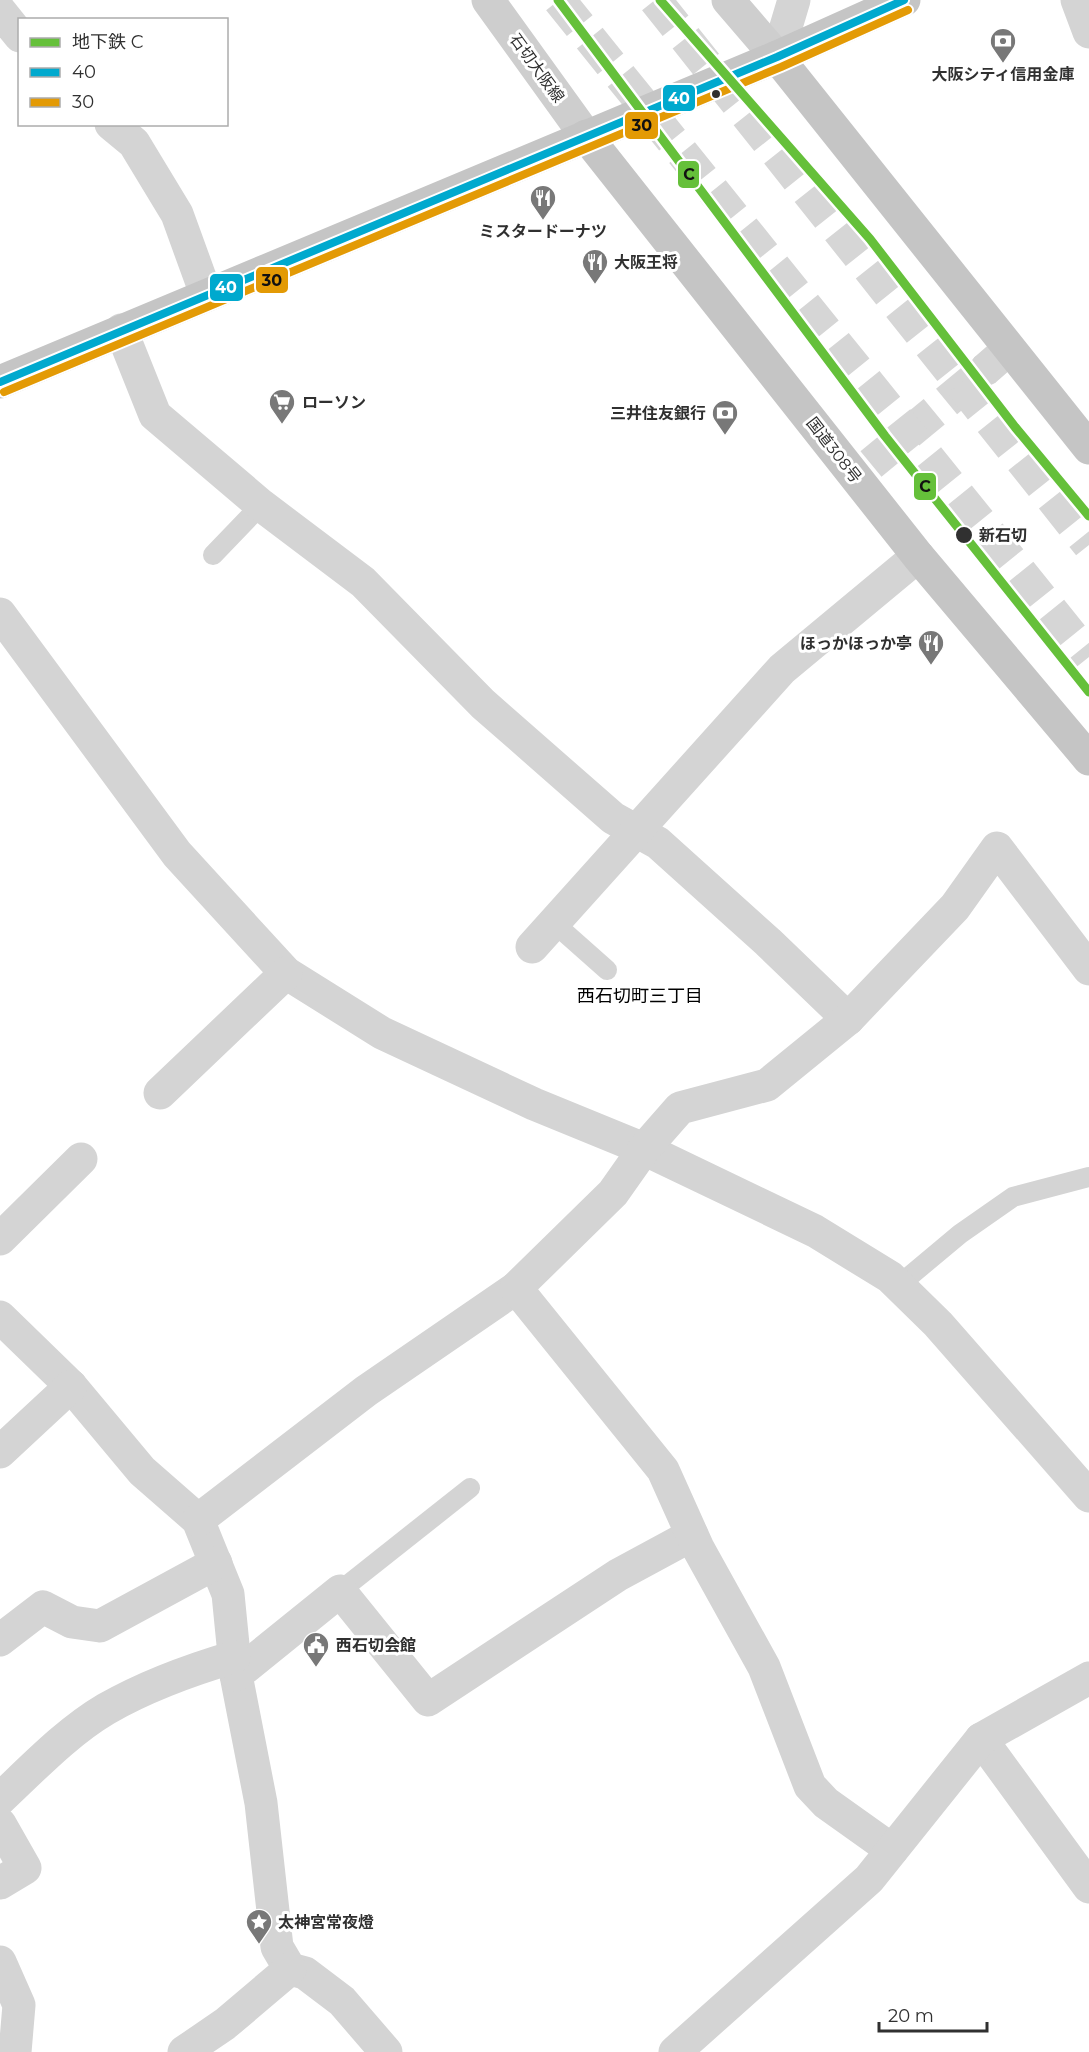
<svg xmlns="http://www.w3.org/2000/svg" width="1089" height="2052" font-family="Montserrat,'Noto Sans JP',sans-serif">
  <rect width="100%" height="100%" fill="#fff"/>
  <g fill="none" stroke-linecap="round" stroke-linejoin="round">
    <path stroke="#d6d6d6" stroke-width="33" stroke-dasharray="33 16" stroke-linecap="butt" d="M871 464 986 369"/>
    <g stroke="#d6d6d6" stroke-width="33" stroke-dasharray="33 16" stroke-linecap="butt">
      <path d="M559 0 1089 657"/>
      <path d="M655 0 1089 545"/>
    </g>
    <g stroke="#d4d4d4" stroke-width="20">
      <path d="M213 555 261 505"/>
      <path d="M554 923 607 970"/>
      <path d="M899 1285 960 1234 1013 1197 1089 1177"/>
      <path d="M340 1591 470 1488"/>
    </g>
    <g stroke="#d4d4d4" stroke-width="33">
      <path d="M1077 0 1089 32"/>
      <path d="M0 11 20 36"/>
      <path d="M111 124 134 143 177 214 206 294"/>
      <path d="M121 330 155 415 261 505 363 582 483 704 613 818 658 843 768 942 848 1019"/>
      <path d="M986 369 1009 349"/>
      <path d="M0 614 177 854 286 973 382 1033 534 1104 644 1149 815 1231 890 1277 938 1324 1089 1496"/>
      <path d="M532 947 782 669 918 556"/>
      <path d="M160 1093 286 973"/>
      <path d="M0 1239 81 1159"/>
      <path d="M0 1317 71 1386 142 1471 198 1520 228 1594 236 1675 261 1803 277 1947 290 1969 305 1973 342 2001 386 2052"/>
      <path d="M0 1452 71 1386"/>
      <path d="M198 1520 366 1391 516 1288"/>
      <path d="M0 1640 43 1607 72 1622 100 1626 216 1563"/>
      <path d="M236 1675 340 1591 428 1700 618 1575 692 1535"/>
      <path d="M981 1739 1089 1887"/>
      <path d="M0 1799C33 1768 67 1732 106 1709 146 1686 190 1670 234 1657"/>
      <path d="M0 1824 25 1868 0 1883"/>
      <path d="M892 1850 826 1803 810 1786 764 1667 698 1548 663 1470 516 1288 613 1193 644 1149 680 1108 767 1085 848 1019 955 907 997 848 1089 969"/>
      <path d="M0 1962 19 2005 15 2052"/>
      <path d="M184 2052 225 2024 290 1969"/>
      <path d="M675 2052 869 1879 981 1739 1089 1678"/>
    </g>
    <path stroke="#d4d4d4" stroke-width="33" d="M777 57 794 0"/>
    <g stroke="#cecece" stroke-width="33">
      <path d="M488 0 586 136"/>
      <path d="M728 0 777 57"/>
    </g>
    <g stroke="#c5c5c5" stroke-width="33">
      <path d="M777 57 1089 448"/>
      <path d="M586 136 918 556 1089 759"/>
      <path d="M0 382 777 57 904 0"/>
    </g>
    <g stroke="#fff" stroke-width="12">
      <path id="bus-1" d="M0 382 777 57 904 0"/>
    </g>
    <g stroke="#fff" stroke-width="12">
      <path id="bus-2" d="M4 392 781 67 908 10"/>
    </g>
    <use href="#bus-1" stroke="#00a9ce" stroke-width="8"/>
    <use href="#bus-2" stroke="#e39a05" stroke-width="8"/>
    <g stroke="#fff" stroke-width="14">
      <g id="metro-1">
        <path d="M558 0 885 436 1089 692"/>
        <path d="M660 0 870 239 1015 427 1089 516"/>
      </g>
    </g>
    <use href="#metro-1" stroke="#65c03a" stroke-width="9"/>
  </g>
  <defs>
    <g id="bank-pin" transform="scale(1.35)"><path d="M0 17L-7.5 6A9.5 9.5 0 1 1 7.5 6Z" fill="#787878" stroke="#fff"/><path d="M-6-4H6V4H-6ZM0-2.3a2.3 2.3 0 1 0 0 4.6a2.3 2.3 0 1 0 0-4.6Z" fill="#fff"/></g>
    <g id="restaurant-pin" transform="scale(1.35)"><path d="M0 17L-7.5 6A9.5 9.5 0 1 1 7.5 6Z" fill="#787878" stroke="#fff"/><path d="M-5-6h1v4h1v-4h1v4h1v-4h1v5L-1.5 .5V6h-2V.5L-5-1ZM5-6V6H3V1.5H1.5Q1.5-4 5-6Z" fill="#fff"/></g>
    <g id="supermarket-pin" transform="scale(1.35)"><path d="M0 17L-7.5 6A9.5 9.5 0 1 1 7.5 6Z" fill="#787878" stroke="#fff"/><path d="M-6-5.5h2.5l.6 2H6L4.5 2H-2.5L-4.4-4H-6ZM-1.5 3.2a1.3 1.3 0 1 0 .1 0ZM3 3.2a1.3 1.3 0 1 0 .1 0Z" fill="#fff"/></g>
    <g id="civic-pin" transform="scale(1.35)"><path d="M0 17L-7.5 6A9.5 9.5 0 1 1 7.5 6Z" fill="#787878" stroke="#fff"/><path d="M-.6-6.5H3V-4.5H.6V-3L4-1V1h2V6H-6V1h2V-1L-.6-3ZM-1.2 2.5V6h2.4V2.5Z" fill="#fff"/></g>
    <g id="sight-pin" transform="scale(1.35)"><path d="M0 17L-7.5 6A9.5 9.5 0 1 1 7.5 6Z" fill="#787878" stroke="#fff"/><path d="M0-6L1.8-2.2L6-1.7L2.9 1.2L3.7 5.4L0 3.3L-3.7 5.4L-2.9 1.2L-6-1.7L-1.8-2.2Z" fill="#fff"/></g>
  </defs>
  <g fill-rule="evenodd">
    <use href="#bank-pin" x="1003" y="41"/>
    <use href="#restaurant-pin" x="543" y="198"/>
    <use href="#restaurant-pin" x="595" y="262"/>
    <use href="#supermarket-pin" x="282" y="402"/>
    <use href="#bank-pin" x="725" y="413"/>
    <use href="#restaurant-pin" x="931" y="643"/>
    <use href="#civic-pin" x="316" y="1645"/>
    <use href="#sight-pin" x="259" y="1922"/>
  </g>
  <g fill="#303030" stroke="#fff" stroke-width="2">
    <circle cx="716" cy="94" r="5"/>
    <circle cx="964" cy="535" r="9"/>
  </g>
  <g text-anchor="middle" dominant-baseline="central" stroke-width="6" stroke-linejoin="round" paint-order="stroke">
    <g font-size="16" fill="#303030" stroke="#fff">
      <text transform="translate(537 68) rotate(54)">石切大阪線</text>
      <text transform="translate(834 450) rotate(52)">国道308号</text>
    </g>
    <g font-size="16" font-weight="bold" fill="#303030" stroke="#fff" text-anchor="start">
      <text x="1003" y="74" text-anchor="middle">大阪シティ信用金庫</text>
      <text x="543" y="231" text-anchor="middle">ミスタードーナツ</text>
      <text x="614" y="262">大阪王将</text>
      <text x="302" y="402">ローソン</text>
      <text x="706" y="413" text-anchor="end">三井住友銀行</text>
      <text x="912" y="643" text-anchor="end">ほっかほっか亭</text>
      <text x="336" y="1645">西石切会館</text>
      <text x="278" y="1922">太神宮常夜燈</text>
    </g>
    <g font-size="16" font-weight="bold" fill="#303030" stroke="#fff" text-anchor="start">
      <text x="979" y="535">新石切</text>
    </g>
    <g font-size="18" fill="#000" stroke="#fff">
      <text x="640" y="996">西石切町三丁目</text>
    </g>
  </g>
  <g stroke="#fff" stroke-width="2">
    <rect x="662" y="84" width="34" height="28" rx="6" fill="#00a9ce"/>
    <rect x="624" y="111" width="35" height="29" rx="6" fill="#e39a05"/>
    <rect x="677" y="160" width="23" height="29" rx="6" fill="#65c03a"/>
    <rect x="255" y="266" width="34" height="28" rx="6" fill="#e39a05"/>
    <rect x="209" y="273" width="35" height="29" rx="6" fill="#00a9ce"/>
    <rect x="913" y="472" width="24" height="29" rx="6" fill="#65c03a"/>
  </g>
  <g font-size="16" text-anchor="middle" font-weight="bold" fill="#fff">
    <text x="679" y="104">40</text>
    <text x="226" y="293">40</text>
  </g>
  <g font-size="16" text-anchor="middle" font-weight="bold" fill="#111">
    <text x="642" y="131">30</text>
    <text x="689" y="180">C</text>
    <text x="272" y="286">30</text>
    <text x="925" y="492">C</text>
  </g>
  <rect x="18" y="18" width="210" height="108" fill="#ffffff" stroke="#acacac" stroke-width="1.5"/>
  <rect x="30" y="38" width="30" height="9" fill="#65c03a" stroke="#acacac" stroke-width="1.5"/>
  <text x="72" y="48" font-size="18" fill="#303030">地下鉄 C</text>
  <rect x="30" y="68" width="30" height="9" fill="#00a9ce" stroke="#acacac" stroke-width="1.5"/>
  <text x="72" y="78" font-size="18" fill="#303030">40</text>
  <rect x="30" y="98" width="30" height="9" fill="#e39a05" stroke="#acacac" stroke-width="1.5"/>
  <text x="72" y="108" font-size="18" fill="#303030">30</text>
  <path d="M879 2022v9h108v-9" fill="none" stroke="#303030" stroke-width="3"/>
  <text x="888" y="2022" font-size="18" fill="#303030" stroke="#ffffff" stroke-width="4.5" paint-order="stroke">20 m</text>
</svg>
